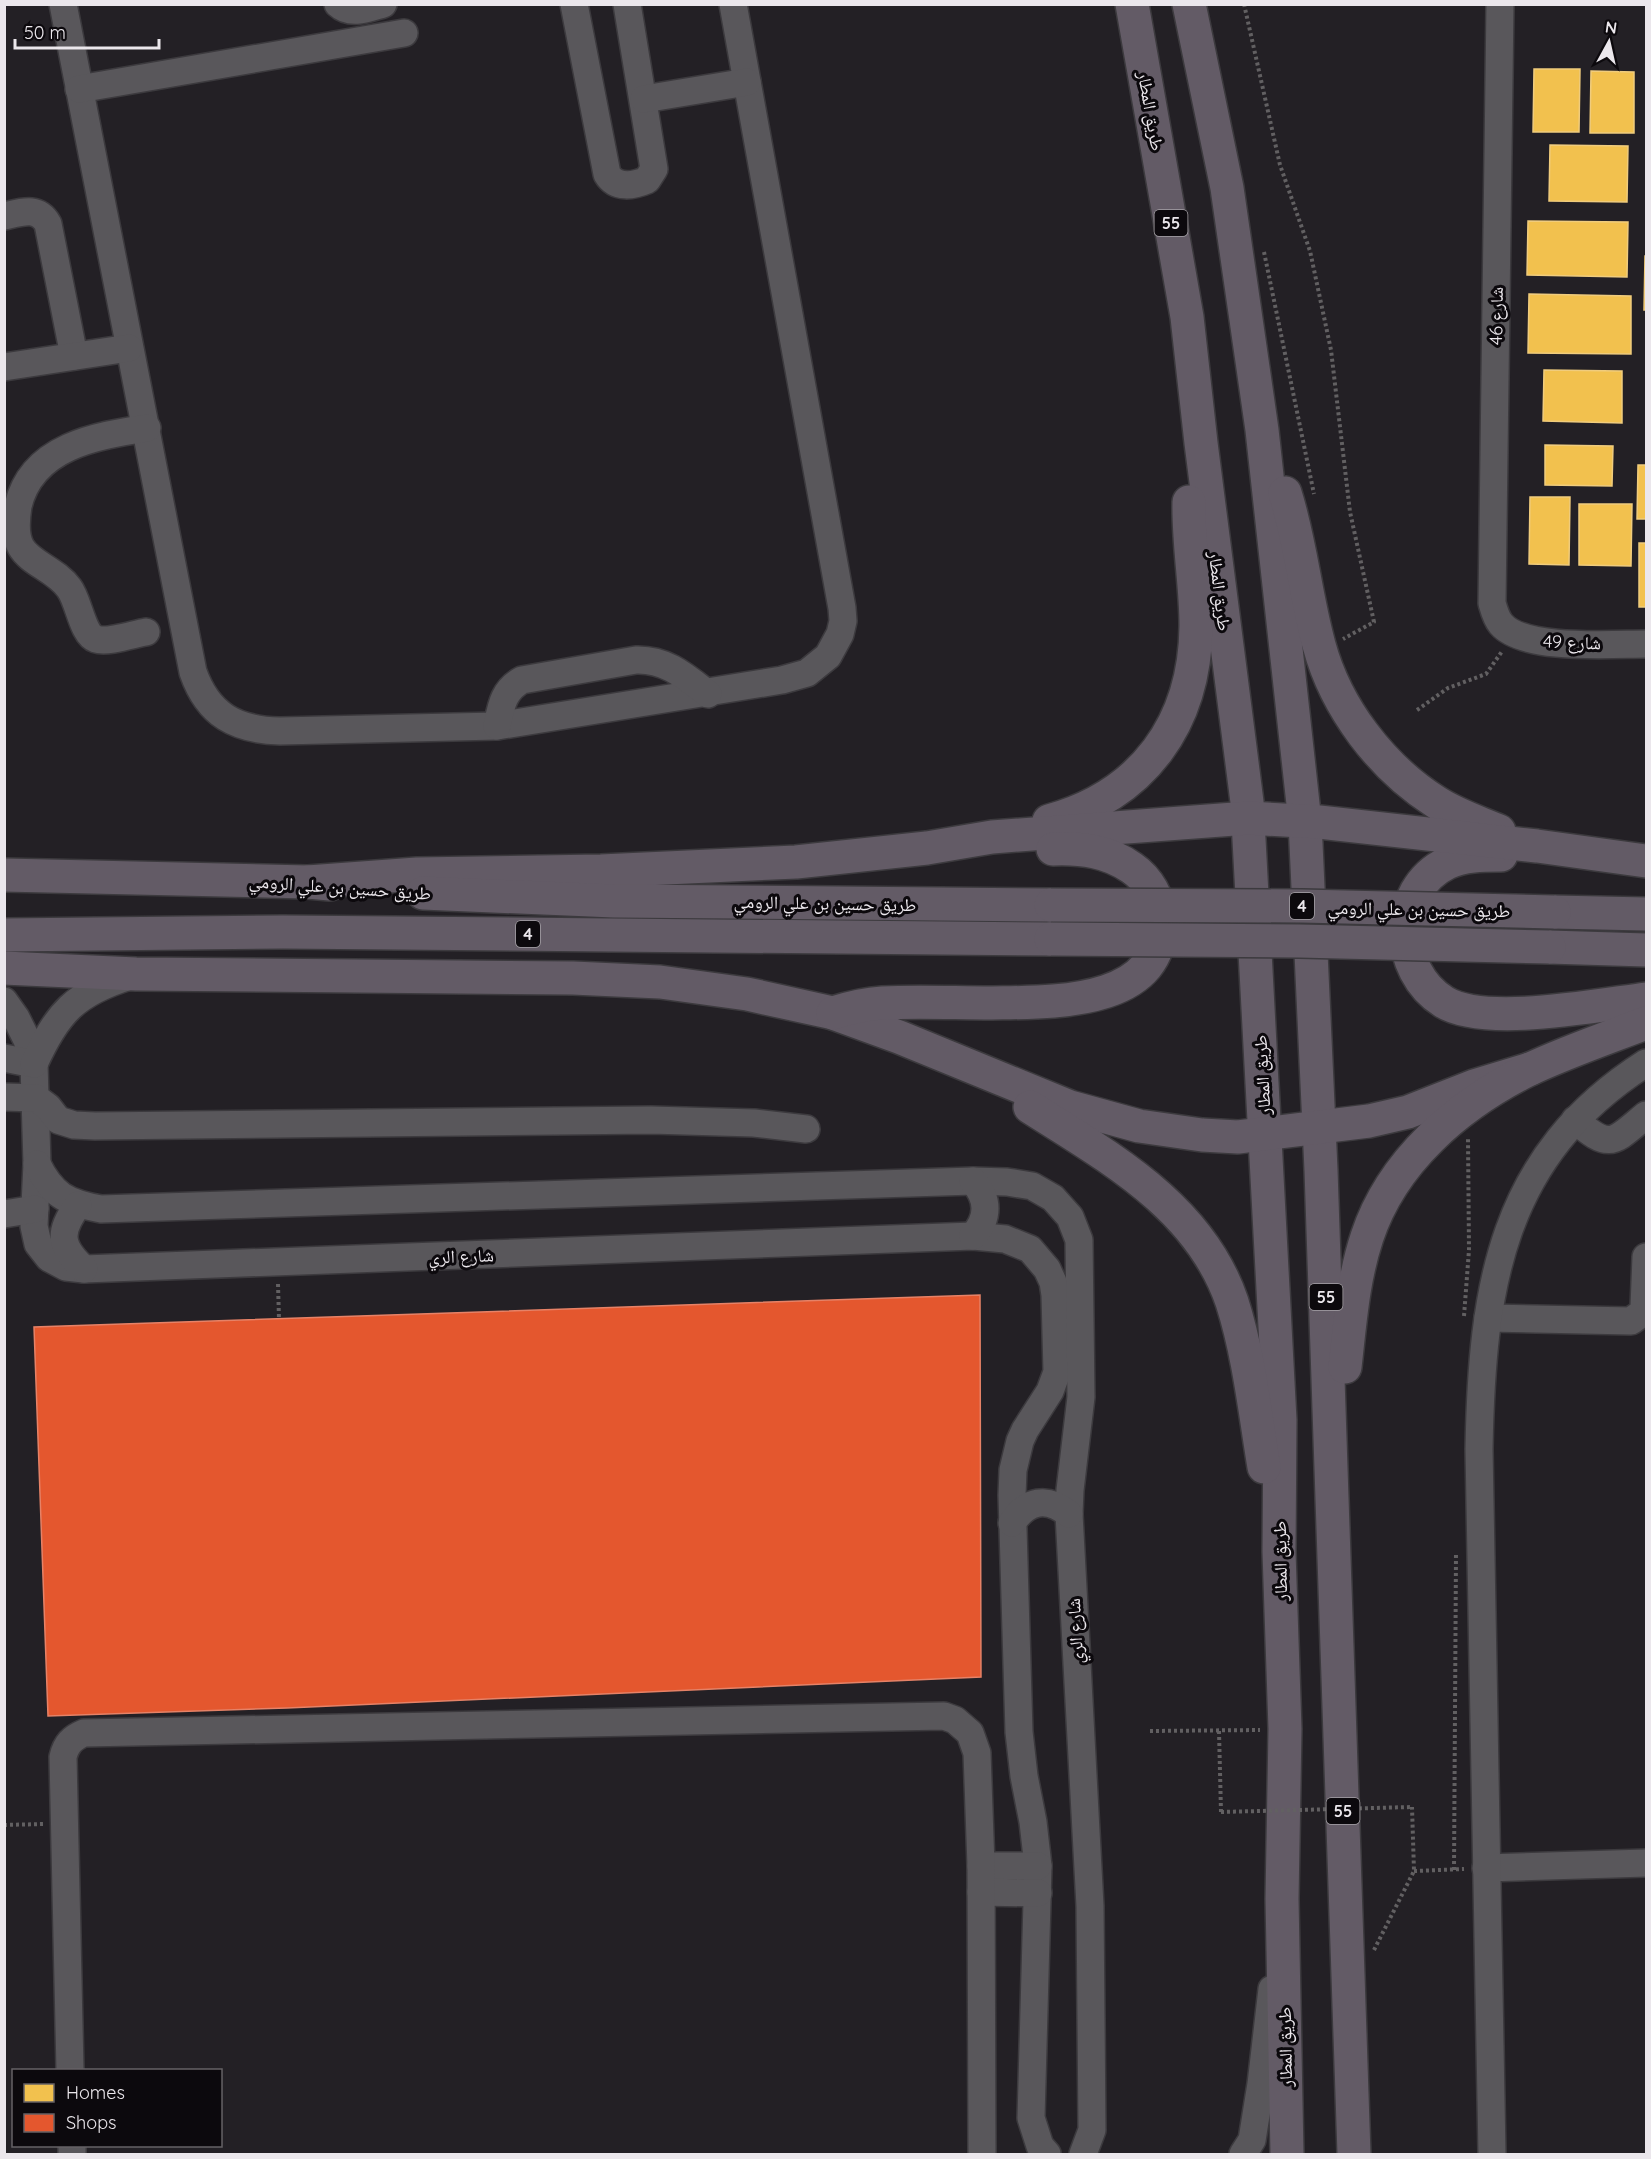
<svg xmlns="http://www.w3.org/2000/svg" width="1651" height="2159" font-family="Quicksand,'Noto Naskh Arabic',sans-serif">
  <rect width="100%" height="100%" fill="#232025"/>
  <g fill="#f2c14e" stroke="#f0cc7d" stroke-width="1.5">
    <path d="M1534 69H1580L1579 132H1533Z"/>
    <path d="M1591 71 1634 72V133H1590Z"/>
    <path d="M1550 145 1628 146 1627 202 1549 201Z"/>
    <path d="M1528 221 1628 222 1627 277 1527 275Z"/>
    <path d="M1645 256H1646V310H1644Z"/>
    <path d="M1529 294 1631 296V354L1528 353Z"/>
    <path d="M1544 370 1622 371V423L1543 421Z"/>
    <path d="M1545 445 1613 446 1612 486 1545 485Z"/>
    <path d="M1638 465H1646V519H1637Z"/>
    <path d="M1530 497H1570L1569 565 1529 564Z"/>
    <path d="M1579 504H1632L1631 566 1579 565Z"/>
    <rect x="1639" y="543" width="7" height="64"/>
  </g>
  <path fill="#e4572e" stroke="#e68267" stroke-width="1.5" d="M980 1295 981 1677 287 1708 48 1716 34 1327Z"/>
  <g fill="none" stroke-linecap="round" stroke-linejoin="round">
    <g stroke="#3c3a3e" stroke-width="30">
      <g id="minor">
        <path d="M63 4 193 672C208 715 236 730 280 731L497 726 782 680 807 673 828 656 840 634 843 621 842 608 733 4"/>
        <path d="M338 4C351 16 369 8 383 4"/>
        <path d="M574 4 607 174C616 189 633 186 647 180L654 169 627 4"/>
        <path d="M1500 4 1492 603C1494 610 1496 618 1501 624 1524 651 1612 644 1646 644"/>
        <path d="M79 89 404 33"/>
        <path d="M644 99 747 82"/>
        <path d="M4 216C22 212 38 206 48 224L74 356"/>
        <path d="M4 367 129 348"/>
        <path d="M146 632C134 634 107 643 96 639 82 634 79 601 69 588 56 570 30 563 21 547 14 535 16 519 18 506 32 446 96 436 147 428"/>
        <path d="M497 726C501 707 503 690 522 680L636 660C666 659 685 676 708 694"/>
        <path d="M4 1001 16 1018 27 1040 34 1064 37 1164 34 1226 38 1244 49 1258 66 1267 84 1269 973 1236 1005 1239 1030 1249 1047 1269 1053 1282 1055 1295 1057 1372 1050 1391 1025 1430 1020 1441 1013 1470 1012 1495 1019 1732 1024 1776 1033 1822 1038 1866 1031 2118 1040 2146 1047 2154"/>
        <path d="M4 1058 34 1064"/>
        <path d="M34 1064C57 1013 75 993 130 976"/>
        <path d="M4 1097 36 1098 48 1107 58 1120 74 1125 95 1126 651 1120 754 1123 806 1129"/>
        <path d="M1575 1120C1611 1151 1613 1142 1646 1115"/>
        <path d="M37 1164C52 1195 67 1203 101 1209L973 1181 1007 1182 1032 1186 1053 1198 1070 1217 1079 1240 1081 1397 1070 1490 1069 1514 1090 1906 1092 2130 1083 2154"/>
        <path d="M973 1181C989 1199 989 1218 973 1236"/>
        <path d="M78 1205C58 1232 59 1246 84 1269"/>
        <path d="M4 1214 35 1209"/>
        <path d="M1488 1318 1631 1321 1642 1313 1644 1307 1646 1257"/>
        <path d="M1012 1523C1027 1500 1047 1496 1069 1514"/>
        <path d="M981 1866H1038"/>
        <path d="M1486 1868 1646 1863"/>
        <path d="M981 1892 1038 1893"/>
        <path d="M70 2070 63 1757C66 1744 72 1738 84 1733L944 1716 955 1720 970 1733 977 1753 981 1866 982 2154"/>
        <path d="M72 2146V2154"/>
        <path d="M1243 2154 1252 2140 1261 2084 1272 1989"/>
        <path d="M1492 2154 1479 1449C1482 1288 1500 1156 1646 1063"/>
      </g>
    </g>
    <g stroke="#3c3a3e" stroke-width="36">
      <g id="highway">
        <path d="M1132 4 1187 317 1201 443 1247 802 1280 1420 1279 1552 1285 1729 1282 1899 1287 2154"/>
        <path d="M1189 4 1227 188 1262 430 1305 822 1321 1170 1354 2154"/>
        <path d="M1285 493C1301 543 1305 594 1319 645 1336 708 1381 767 1436 802 1456 815 1478 822 1499 831"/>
        <path d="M1049 821C1143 795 1195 724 1196 626 1196 584 1188 543 1189 502"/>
        <path d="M1501 855C1483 855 1463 855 1447 863 1392 890 1394 971 1444 1002 1485 1027 1598 1005 1646 999"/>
        <path d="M4 875 308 882 330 884"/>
        <path d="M308 882 417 874 601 871 796 862 927 848 992 837 1248 818 1319 822 1537 846 1646 861"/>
        <path d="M423 893 614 901 1051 905"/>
        <path d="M1554 912 1646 914"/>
        <path d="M4 935 283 932 1051 939"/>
        <path d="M1549 947 1646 950"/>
        <path d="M4 968 136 974 573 978 660 982 747 994 833 1013 899 1037 1070 1107 1139 1126 1202 1135 1238 1137 1369 1121 1408 1112 1474 1086 1530 1069"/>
        <path d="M833 1013C849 1008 865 1004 882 1003 918 1001 955 1003 992 1003 1051 1002 1166 1006 1160 918 1159 898 1148 879 1132 868 1108 851 1082 848 1053 849"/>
        <path d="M1030 1107C1110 1158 1200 1207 1232 1302 1249 1355 1255 1413 1264 1467"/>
        <path d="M1345 1367C1350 1323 1353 1279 1367 1237 1392 1161 1458 1105 1528 1070 1566 1052 1607 1038 1646 1023"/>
      </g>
    </g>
    <g stroke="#626062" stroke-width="4" stroke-dasharray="3 3" stroke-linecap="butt">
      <path d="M1244 4 1280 165 1310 251 1331 350 1350 512 1374 622 1343 639"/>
      <path d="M1264 252 1314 494"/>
      <path d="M1417 710 1448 688 1486 674 1503 650"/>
      <path d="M278 1284 279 1319"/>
      <path d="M1464 1316 1469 1250 1468 1138"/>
      <path d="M1150 1731 1260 1730"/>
      <path d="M1219 1731 1221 1812"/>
      <path d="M4 1825 43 1824"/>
      <path d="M1454 1870 1456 1554"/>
      <path d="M1414 1871 1464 1869"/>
      <path d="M1374 1950 1414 1871 1412 1807"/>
    </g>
    <use href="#minor" stroke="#59575b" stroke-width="27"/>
    <use href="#highway" stroke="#635b66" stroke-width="33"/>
    <g stroke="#3c3a3e" stroke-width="36" stroke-linecap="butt">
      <g id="highway-bridge">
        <path d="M1051 905 1302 906 1554 912"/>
        <path d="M1051 939 1299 941 1549 947"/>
      </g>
    </g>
    <path stroke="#626062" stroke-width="4" stroke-dasharray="3 3" stroke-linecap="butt" d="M1221 1812 1412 1807"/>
    <use href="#highway-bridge" stroke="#635b66" stroke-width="33"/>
  </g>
  <g text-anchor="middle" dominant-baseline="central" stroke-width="6" stroke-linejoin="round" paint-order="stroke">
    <g fill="#0c090d" stroke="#a8a4a9" stroke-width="1.5">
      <rect x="1154.5" y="210" width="33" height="26" rx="4.5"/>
      <rect x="1290" y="893" width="24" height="26" rx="4.5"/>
      <rect x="516" y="921" width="24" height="26" rx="4.5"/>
      <rect x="1309.5" y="1284" width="33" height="26" rx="4.5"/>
      <rect x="1326.5" y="1798" width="33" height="26" rx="4.5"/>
    </g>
    <g font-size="16" font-weight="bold" fill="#ebe7ec">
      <text x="1171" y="223">55</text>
      <text x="1302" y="906">4</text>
      <text x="528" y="934">4</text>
      <text x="1326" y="1297">55</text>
      <text x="1343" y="1811">55</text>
    </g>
    <g font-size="18" fill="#ebe7ec" stroke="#0c090d">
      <text transform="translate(1151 111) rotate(80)">طريق المطار</text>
      <text transform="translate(1496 316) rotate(-89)">شارع 46</text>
      <text transform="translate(1220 591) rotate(83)">طريق المطار</text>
      <text transform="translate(1572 642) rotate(2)">شارع 49</text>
      <text transform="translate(340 887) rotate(4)">طريق حسين بن علي الرومي</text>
      <text transform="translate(825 903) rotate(1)">طريق حسين بن علي الرومي</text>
      <text transform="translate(1419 909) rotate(1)">طريق حسين بن علي الرومي</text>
      <text transform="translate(1262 1075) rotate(-93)">طريق المطار</text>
      <text transform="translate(461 1256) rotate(-2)">شارع الري</text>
      <text transform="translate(1280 1561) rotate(-91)">طريق المطار</text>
      <text transform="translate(1075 1631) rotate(-93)">شارع الري</text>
      <text transform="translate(1285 2047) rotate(-91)">طريق المطار</text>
    </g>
  </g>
  <rect width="1651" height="2159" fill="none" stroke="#ebe7ec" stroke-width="12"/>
  <rect x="12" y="2069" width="210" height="78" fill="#0c090d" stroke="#656266" stroke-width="1.5"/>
  <rect x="24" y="2084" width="30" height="18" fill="#f2c14e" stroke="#656266" stroke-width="1.5"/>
  <text x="66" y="2099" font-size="18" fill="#ebe7ec">Homes</text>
  <rect x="24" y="2114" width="30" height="18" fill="#e4572e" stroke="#656266" stroke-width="1.5"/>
  <text x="66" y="2129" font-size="18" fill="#ebe7ec">Shops</text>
  <g transform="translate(1609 42) rotate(8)" stroke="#0c090d" stroke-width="4.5" paint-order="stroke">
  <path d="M0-4.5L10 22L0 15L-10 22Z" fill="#ebe7ec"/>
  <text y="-9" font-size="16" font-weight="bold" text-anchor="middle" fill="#ebe7ec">N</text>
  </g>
  <path d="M15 39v9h144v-9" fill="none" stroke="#ebe7ec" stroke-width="3"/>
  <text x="24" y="39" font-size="18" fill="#ebe7ec" stroke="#0c090d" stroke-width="4.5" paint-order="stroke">50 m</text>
</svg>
